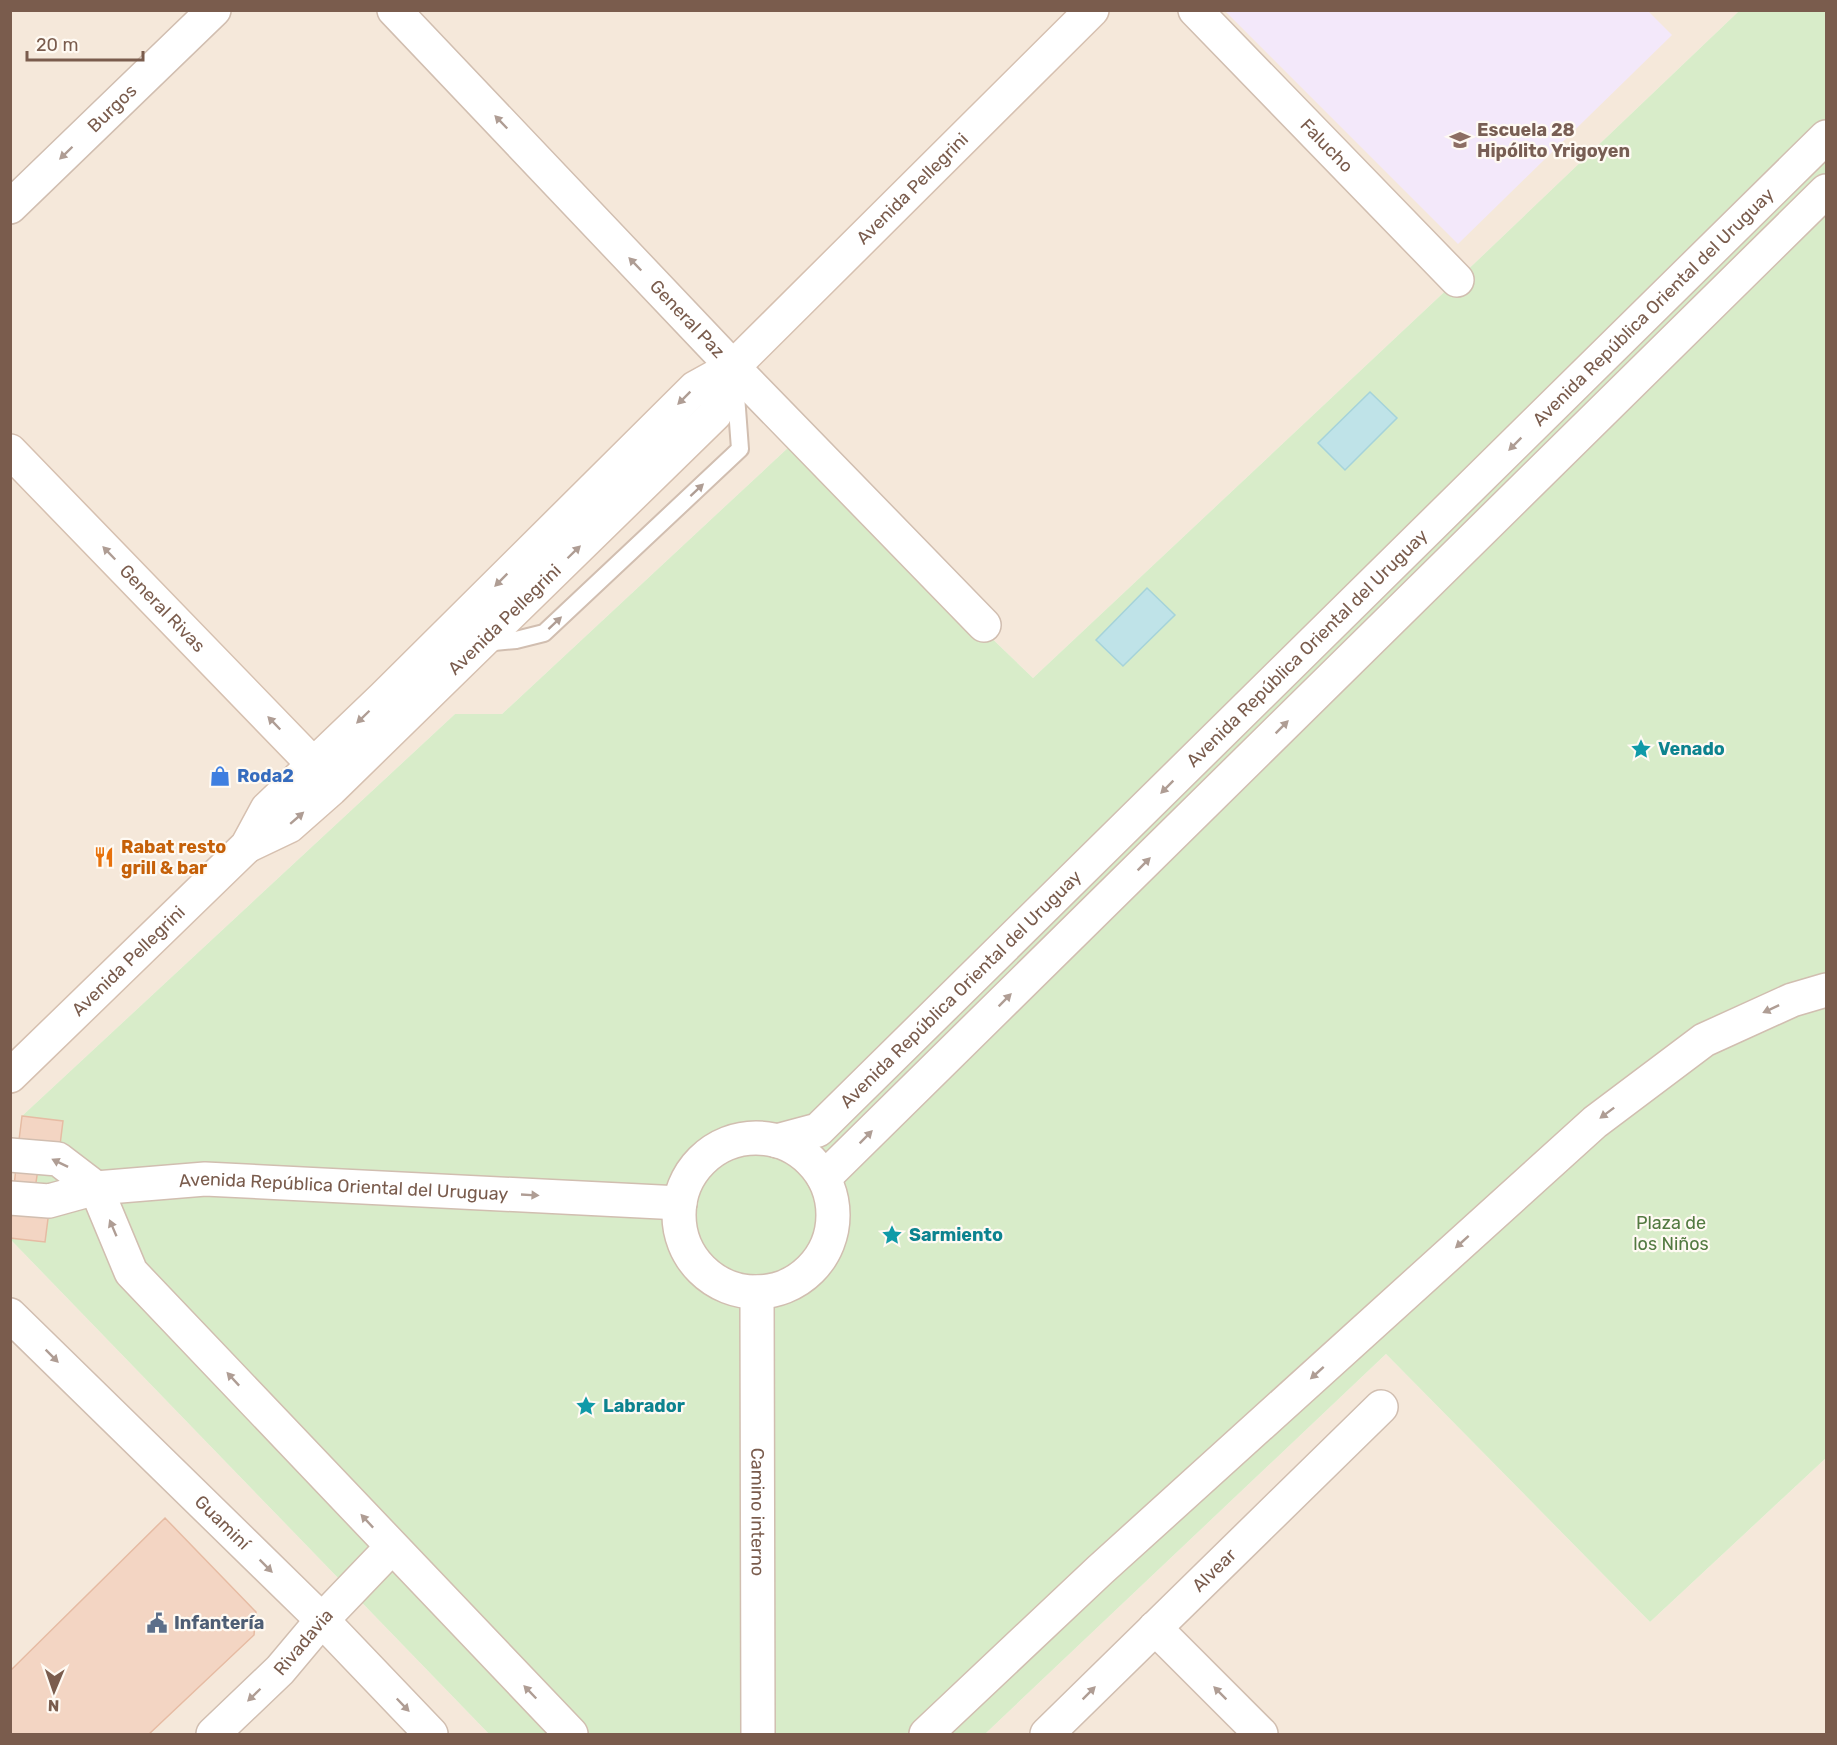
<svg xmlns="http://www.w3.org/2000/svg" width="1837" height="1745" font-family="Rubik,sans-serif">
  <rect width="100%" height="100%" fill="#fdf6ec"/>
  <g fill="#f5e8da">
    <path d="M11 11H1739L1457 280 1033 678 791 445 502 714H455L22 1116 11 1221Z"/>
    <path d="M11 1240 489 1734H11Z"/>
    <path d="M1386 1354 1650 1622 1826 1458V1734H985Z"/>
  </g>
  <path fill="#f3e8fa" d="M1225 11H1648L1672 35 1458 244Z"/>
  <path fill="#d8ecc9" d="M1739 11H1826V1458L1650 1622 1386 1354 985 1734H489L11 1240V1221L22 1116 455 714H502L791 445 1033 678 1457 280Z"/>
  <g fill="#bfe3e8" stroke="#a5d3da" stroke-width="1.5">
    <path d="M1370 392 1397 418 1345 470 1318 443Z"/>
    <path d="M1147 588 1175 615 1123 666 1096 640Z"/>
  </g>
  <g fill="#f3d5c3" stroke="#e6bba3" stroke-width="1.5">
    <path d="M22 1116 63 1121 59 1153 18 1148Z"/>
    <path d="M16 1167 38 1169 35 1189 14 1187Z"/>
    <path d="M12 1208 49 1211 45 1242 10 1238Z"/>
    <path d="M165 1518 256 1612 254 1635 149 1734H10V1671Z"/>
  </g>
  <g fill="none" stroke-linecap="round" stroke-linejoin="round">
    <g stroke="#d1beb0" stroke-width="20">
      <path id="lane" d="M484 643 516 640 544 633 740 449 735 382"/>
    </g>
    <g stroke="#d1beb0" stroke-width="36">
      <g id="street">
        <path id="s1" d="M394 10 733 367 984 625"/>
        <path id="s2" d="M1195 10 1457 280"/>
        <path id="s3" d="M10 207 214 10"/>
        <circle cx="756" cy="1215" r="77"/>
        <path id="s4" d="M777 1141 818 1130 1826 137"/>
        <path d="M10 1155 58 1159 96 1188 131 1272 571 1734"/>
        <path d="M824 1178 1826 191"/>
        <path id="s5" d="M10 1198 49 1201 96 1188 205 1179 680 1203"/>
        <path id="s6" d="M757 1292 758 1734"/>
        <path id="s7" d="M10 1315 322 1620 431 1734"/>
        <path d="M1155 1628 1261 1734"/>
        <path id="s8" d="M213 1734 280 1670 322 1620 392 1547"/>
        <path d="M926 1734 1100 1570 1595 1122 1704 1040 1792 1000 1826 990"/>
        <path id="s9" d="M1047 1734 1381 1407"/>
      </g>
    </g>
    <g stroke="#d6c0b0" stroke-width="36">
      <g id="secondary">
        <path id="s10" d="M10 451 314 765"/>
        <path id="s11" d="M247 846 289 826 331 789 715 414 733 367"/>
        <path id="s12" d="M10 1076 247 846 267 809 384 697 695 388 733 367 1092 10"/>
      </g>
    </g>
    <use href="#lane" stroke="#fff" stroke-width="16"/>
    <use href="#street" stroke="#fff" stroke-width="33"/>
    <use href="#secondary" stroke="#fff" stroke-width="33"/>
  </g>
  <defs><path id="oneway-solid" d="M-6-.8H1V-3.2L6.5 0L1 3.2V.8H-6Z" transform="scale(1.5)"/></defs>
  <g fill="#af9d94">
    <use href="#oneway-solid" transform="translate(501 122) rotate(-134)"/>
    <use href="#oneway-solid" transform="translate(66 153) rotate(136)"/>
    <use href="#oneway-solid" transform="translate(635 264) rotate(-134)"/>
    <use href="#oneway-solid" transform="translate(684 398) rotate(135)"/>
    <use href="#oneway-solid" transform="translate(1515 444) rotate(135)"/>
    <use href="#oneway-solid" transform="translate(697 490) rotate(-43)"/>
    <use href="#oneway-solid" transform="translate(574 552) rotate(-44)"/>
    <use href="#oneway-solid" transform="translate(109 553) rotate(-134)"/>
    <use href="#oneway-solid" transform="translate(501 580) rotate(135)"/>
    <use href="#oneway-solid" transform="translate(555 623) rotate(-43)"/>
    <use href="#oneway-solid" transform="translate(363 717) rotate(136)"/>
    <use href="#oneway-solid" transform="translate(274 723) rotate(-134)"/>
    <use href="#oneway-solid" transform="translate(1282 727) rotate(-45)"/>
    <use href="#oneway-solid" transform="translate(1167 787) rotate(135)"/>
    <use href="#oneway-solid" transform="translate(297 818) rotate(-41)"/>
    <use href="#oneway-solid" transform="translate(1144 864) rotate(-45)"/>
    <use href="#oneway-solid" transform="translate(1005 1000) rotate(-45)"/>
    <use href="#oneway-solid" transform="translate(1771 1009) rotate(155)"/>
    <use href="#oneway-solid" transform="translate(1607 1113) rotate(143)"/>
    <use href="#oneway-solid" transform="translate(866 1137) rotate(-45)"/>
    <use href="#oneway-solid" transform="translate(60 1163) rotate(-154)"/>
    <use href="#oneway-solid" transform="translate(530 1195) rotate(3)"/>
    <use href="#oneway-solid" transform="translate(113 1228) rotate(-113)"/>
    <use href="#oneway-solid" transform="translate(1462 1242) rotate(138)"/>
    <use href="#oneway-solid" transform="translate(52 1356) rotate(45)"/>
    <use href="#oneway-solid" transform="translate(1317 1373) rotate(138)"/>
    <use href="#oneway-solid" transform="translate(233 1379) rotate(-133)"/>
    <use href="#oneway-solid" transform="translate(367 1521) rotate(-133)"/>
    <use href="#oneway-solid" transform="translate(266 1566) rotate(45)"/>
    <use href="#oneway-solid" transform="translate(530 1692) rotate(-134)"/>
    <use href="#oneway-solid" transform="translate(1089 1693) rotate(-45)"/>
    <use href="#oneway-solid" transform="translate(1220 1693) rotate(-135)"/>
    <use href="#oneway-solid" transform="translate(254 1695) rotate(136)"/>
    <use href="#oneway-solid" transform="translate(403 1705) rotate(46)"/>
  </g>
  <defs>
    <g id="school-bare" transform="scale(1.62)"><path d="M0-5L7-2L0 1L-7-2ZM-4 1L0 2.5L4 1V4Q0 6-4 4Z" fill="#8d6e63" stroke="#fffaf3" stroke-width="2.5" paint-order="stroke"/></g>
    <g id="sight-bare" transform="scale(1.62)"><path d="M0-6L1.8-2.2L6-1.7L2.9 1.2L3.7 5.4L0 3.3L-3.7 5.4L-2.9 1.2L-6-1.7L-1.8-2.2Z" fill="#0f9aa8" stroke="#fffaf3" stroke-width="2.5" paint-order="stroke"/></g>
    <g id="shop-bare" transform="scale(1.62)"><path d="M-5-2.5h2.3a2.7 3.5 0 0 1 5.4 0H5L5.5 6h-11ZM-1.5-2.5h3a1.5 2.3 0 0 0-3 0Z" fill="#3f7fe0" stroke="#fffaf3" stroke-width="2.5" paint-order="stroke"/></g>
    <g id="restaurant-bare" transform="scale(1.62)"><path d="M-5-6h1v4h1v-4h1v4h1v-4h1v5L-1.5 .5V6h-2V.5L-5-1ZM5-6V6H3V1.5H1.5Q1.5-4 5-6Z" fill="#e8710a" stroke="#fffaf3" stroke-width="2.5" paint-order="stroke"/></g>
    <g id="civic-bare" transform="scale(1.62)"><path d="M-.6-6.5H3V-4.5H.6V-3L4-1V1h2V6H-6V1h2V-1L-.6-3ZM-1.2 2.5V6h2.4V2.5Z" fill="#5c6f8a" stroke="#fffaf3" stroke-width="2.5" paint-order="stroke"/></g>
  </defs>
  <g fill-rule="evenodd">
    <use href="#school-bare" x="1460" y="140"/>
    <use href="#sight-bare" x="1641" y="749"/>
    <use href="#shop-bare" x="220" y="776"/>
    <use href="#restaurant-bare" x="104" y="857"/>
    <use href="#sight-bare" x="892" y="1235"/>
    <use href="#sight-bare" x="586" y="1406"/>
    <use href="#civic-bare" x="157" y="1623"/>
  </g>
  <g text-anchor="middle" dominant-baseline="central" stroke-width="4.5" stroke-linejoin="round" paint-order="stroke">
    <g font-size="18" fill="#7a5c4d" stroke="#fffaf3">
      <text stroke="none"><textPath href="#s3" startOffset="142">Burgos</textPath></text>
      <text stroke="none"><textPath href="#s2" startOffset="189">Falucho</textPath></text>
      <text stroke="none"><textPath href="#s12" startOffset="1269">Avenida Pellegrini</textPath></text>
      <text stroke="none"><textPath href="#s4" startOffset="1215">Avenida República Oriental del Uruguay</textPath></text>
      <text stroke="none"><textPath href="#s1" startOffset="426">General Paz</textPath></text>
      <text stroke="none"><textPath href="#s10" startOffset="219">General Rivas</textPath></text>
      <text stroke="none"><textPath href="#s11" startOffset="345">Avenida Pellegrini</textPath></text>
      <text stroke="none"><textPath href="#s4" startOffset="729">Avenida República Oriental del Uruguay</textPath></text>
      <text stroke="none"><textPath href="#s12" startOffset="165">Avenida Pellegrini</textPath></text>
      <text stroke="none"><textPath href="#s4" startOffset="243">Avenida República Oriental del Uruguay</textPath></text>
      <text stroke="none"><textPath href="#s5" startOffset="336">Avenida República Oriental del Uruguay</textPath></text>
      <text stroke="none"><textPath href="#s6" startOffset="220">Camino interno</textPath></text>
      <text stroke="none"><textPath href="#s7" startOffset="297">Guaminí</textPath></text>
      <text stroke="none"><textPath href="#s9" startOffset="234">Alvear</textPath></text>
      <text stroke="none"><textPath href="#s8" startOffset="129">Rivadavia</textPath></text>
    </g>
    <g font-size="18" font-weight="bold" fill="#785e54" stroke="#fffaf3" text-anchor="start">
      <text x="1477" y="130">Escuela 28<tspan x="1477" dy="21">Hipólito Yrigoyen</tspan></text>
    </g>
    <g font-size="18" font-weight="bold" fill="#0d838f" stroke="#fffaf3" text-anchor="start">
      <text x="1658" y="749">Venado</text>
      <text x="909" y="1235">Sarmiento</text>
      <text x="603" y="1406">Labrador</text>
    </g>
    <g font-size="18" font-weight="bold" fill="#366cbe" stroke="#fffaf3" text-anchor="start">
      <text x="237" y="776">Roda2</text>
    </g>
    <g font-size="18" font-weight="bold" fill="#c56008" stroke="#fffaf3" text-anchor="start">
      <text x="121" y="847">Rabat resto<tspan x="121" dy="21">grill &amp; bar</tspan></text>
    </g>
    <g font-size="18" fill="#537a41" stroke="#fffaf3">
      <text x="1671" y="1223">Plaza de<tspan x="1671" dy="21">los Niños</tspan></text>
    </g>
    <g font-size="18" font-weight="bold" fill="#4e5e75" stroke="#fffaf3" text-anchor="start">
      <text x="174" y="1623">Infantería</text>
    </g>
  </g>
  <rect width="1837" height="1745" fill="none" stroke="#7a5c4d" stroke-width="24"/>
  <g transform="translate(54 1691) rotate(182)" stroke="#fffaf3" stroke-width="4.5" paint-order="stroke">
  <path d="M0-4.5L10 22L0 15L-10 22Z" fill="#7a5c4d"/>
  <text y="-9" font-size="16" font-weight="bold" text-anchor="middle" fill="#7a5c4d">N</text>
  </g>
  <path d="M27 51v9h116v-9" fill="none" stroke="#7a5c4d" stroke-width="3"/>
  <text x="36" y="51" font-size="18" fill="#7a5c4d" stroke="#fffaf3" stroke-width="4.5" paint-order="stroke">20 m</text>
</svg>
